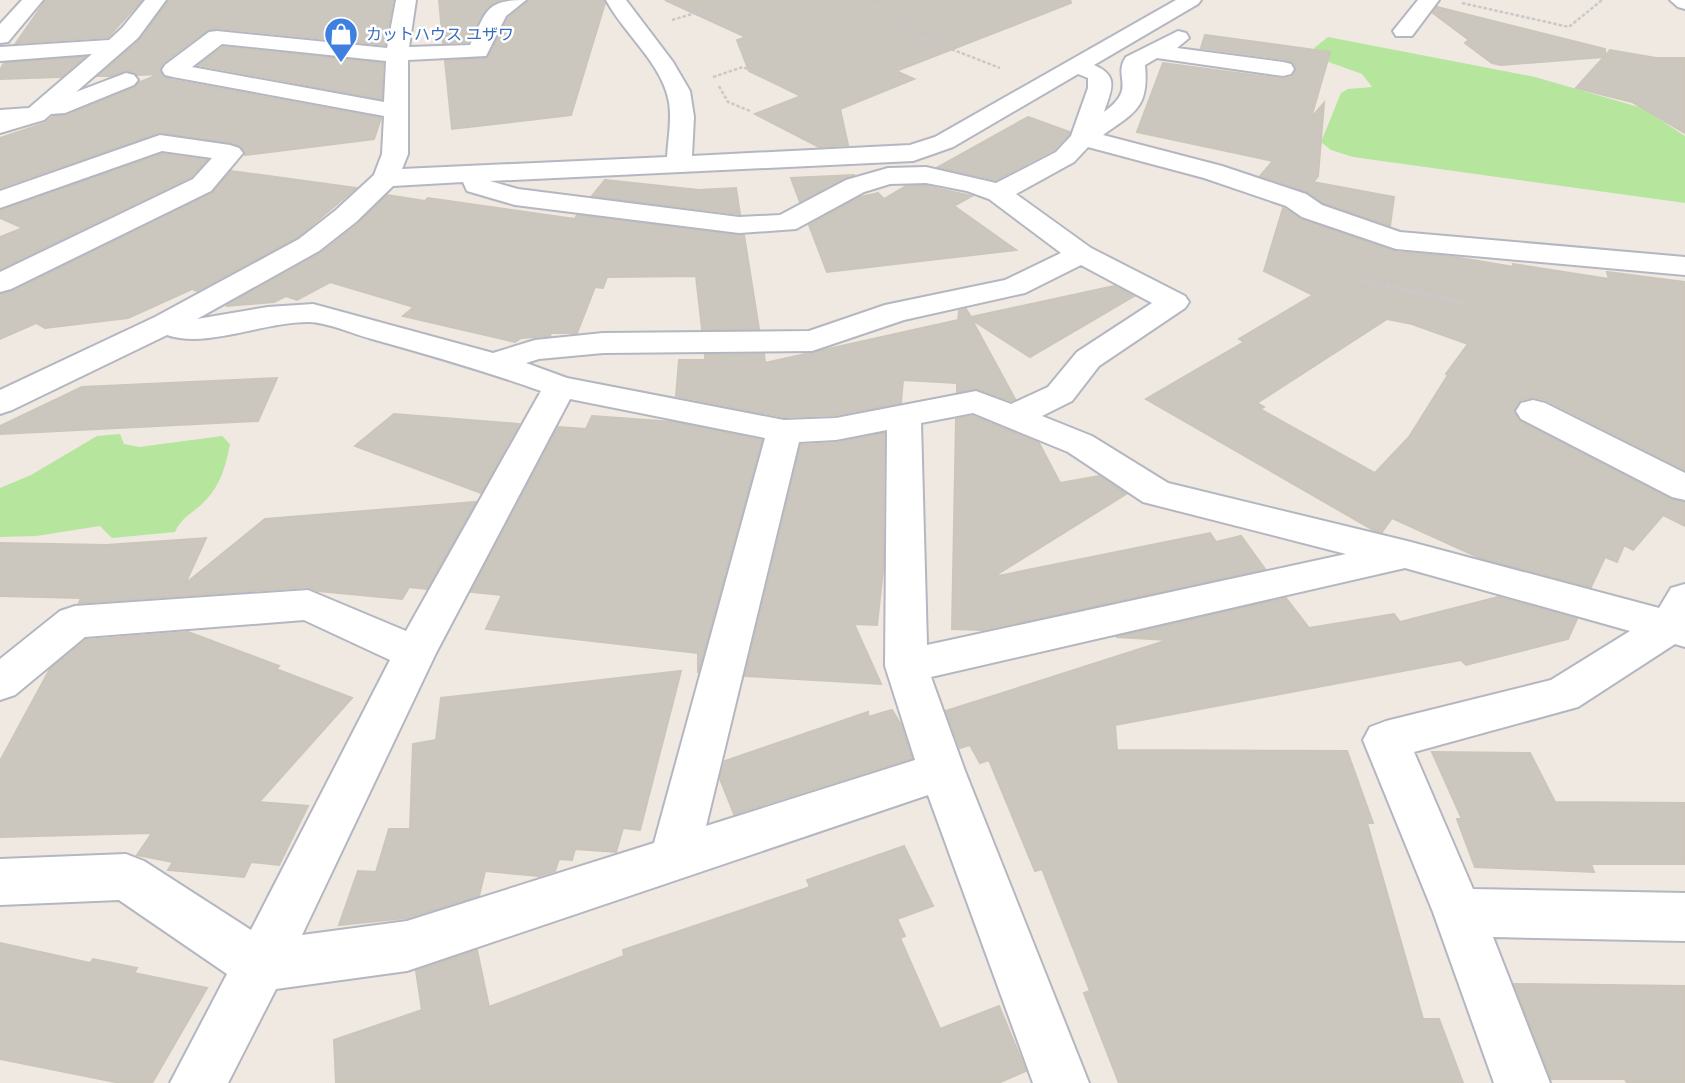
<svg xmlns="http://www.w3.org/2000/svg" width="1685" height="1083" font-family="'Space Grotesk','Noto Sans JP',sans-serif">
  <rect width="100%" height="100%" fill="#efe9e1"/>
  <g fill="#b6e59e">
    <path d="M1328 37 1535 77 1642 108 1685 136V203L1353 157 1331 150 1321 142 1341 93 1348 89 1372 87 1362 74 1323 60 1314 48Z"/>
    <path d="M120 434 124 444 139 447 222 436 230 444C226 465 221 484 206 500 195 512 182 516 175 532L112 538 100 526 36 536 0 537V488L31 475 97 436Z"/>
  </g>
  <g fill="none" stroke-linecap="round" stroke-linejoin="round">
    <path fill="#75cff0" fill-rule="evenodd" d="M233 0H241L207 36H201V32Z"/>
  </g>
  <g fill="#cbc7bf" stroke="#cbc5ba" stroke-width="2" fill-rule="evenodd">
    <path d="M46 0H142L108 37 16 43Z"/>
    <path d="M169 0H393L385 45 217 28 207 30 163 63 160 69 163 76 172 80 381 118 374 139 245 155 241 146 231 143 159 133 0 188V138L45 123 54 116 66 115 135 87 140 82 160 74 137 75 127 70 112 76H98L140 40Z"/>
    <path d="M439 0H501L487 8 468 42 443 43Z"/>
    <path d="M529 0H603L605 3 571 115 452 129 445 61 488 57 508 18Z"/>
    <path d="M665 0H1070L1071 3 896 71 914 79 840 109 848 145 819 147 755 114 801 96 749 71 737 40 746 37Z"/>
    <path d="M1437 7 1605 49V56L1610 50 1656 58H1685V133L1632 102 1576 88 1604 57 1501 65 1492 63 1465 43 1469 40 1433 13Z"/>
    <path d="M1205 35 1330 52 1311 118 1324 103 1318 176 1313 182 1394 197 1390 226 1323 203 1307 192 1260 176 1273 161 1137 132 1163 63 1283 79 1292 77 1296 70 1293 63 1284 59 1201 48Z"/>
    <path d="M223 47 383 63 382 99 198 65Z"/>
    <path d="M84 57 61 77 0 79V70L4 63Z"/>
    <path d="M1028 117 1070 132 1069 135 1055 149 996 180 938 167Z"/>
    <path d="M162 154 207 160 191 177 0 269V237L23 228 0 218V210Z"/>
    <path d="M231 171 356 188 298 237 197 291 192 289 128 318 45 328 36 323 0 339V294L12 291 212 193Z"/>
    <path d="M855 175 800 202 791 178Z"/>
    <path d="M605 180 699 190 736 188 740 214 592 196Z"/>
    <path d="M906 186H926L972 196 954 206 1016 250 827 272 809 225 860 197 878 193 884 199Z"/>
    <path d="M387 195 425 201 428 198 575 219 577 215 744 235 759 329H702L696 276 607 277 603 288 595 287 577 333H551L550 336 521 338 515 342 403 316 414 307 330 282 297 300 286 296 274 302 226 306 321 253 358 224Z"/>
    <path d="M1283 208 1301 219 1396 252 1455 257 1514 267 1513 264 1609 279 1607 272 1685 282V470L1546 400 1534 397 1520 400 1514 410 1520 421 1671 499 1685 502V526L1663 515 1633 550 1624 545 1617 562 1605 557 1591 587 1480 558 1392 518 1382 532 1375 531 1146 399 1244 342 1239 339 1313 295 1264 271ZM1387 319 1412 324 1468 344 1446 374 1448 375 1409 437 1375 473 1260 409 1264 407 1257 403Z"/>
    <path d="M1114 286 1134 296 1030 357 972 320 1015 399 1011 401 977 389 957 392V383L903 380 901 403 836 415 784 417 676 396 679 360H705V355L764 354 765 363 958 320 959 311 966 309 971 317Z"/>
    <path d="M277 378 258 421 0 434V426L82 387Z"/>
    <path d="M394 414 519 424 481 493 355 446Z"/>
    <path d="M592 416 674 422 762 440 698 673V653L486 629 502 595 471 592 558 427 586 429Z"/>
    <path d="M973 416 1039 443 1060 483 1099 476 1126 494 993 577 1210 533 1216 542 1241 536 1265 569 983 630 952 629 956 419Z"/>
    <path d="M884 433 883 570 877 625 854 624 881 684 745 676 801 445 836 443Z"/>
    <path d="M476 502 427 589 409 587 402 599 318 591 308 587 79 603 81 598 0 596V543L106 545 206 538 185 584 265 519Z"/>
    <path d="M1498 597 1577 619 1568 639 1466 665 1461 660 1115 725 1117 750 1347 751 1373 823H1367L1423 1019H1439L1463 1083H1119L1084 993 1090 991 1042 869 1035 871 989 760 980 763 970 745 960 748 946 711 1168 640 1116 637 1286 598 1309 628 1394 614 1400 622Z"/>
    <path d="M188 632 279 666 276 669 352 698 259 802 308 806 279 865 251 862 244 877 168 870 173 862 137 855 152 833 0 837V761L50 669 86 640Z"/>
    <path d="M681 671 640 830 623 828 616 852 575 849 572 860 559 859 555 871 539 876 485 871 479 896 406 918 339 925 358 871 376 872 389 829H410L413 744 436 740 441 698Z"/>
    <path d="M892 710 901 725 912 758 734 814 720 779 725 761 868 712V717Z"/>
    <path d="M1432 752 1530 753 1555 802 1685 803V864H1591L1594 872 1475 867 1457 819H1462Z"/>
    <path d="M904 846 933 906 897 919 905 936 900 938 940 1029 999 1006 1026 1071 998 1083H336L334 1040 422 1010 416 971 477 950 489 1007 624 956 623 950 810 887 807 880Z"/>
    <path d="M0 943 90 963 93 959 137 968 134 973 207 988 152 1083H120L0 1059Z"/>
    <path d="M1514 984 1685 986V1083H1627L1625 1079H1551Z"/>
  </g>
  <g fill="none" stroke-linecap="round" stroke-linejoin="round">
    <g stroke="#b4b7c1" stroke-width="4">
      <g id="minor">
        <path d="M22 0H43L8 42 0 43V24Z"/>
        <path d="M145 0H166L138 38 76 92 126 73 134 75 138 80 134 85 65 113 51 114 44 120 0 133V110L29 108 92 54 0 61V47L109 40 122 28Z"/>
        <path d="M396 0H416L409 47 470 45C487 11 485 0 526 0L506 16 486 56 408 60V154L402 169 667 157C668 139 672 120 669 102 662 63 624 34 606 0H626L673 62 690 91 694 117 692 156 910 145 935 137 1176 0H1201L1198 4 1094 65C1120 76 1111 90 1104 112 1138 88 1112 77 1126 57L1178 31 1186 33 1189 38 1177 48 1283 62 1291 64 1294 69 1291 74 1283 76 1157 58 1145 65C1149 108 1135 112 1103 135L1222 166 1306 194 1322 205 1400 232 1685 257V275L1396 249 1302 217 1286 206 1204 178 1088 147 1074 162 1016 194 1091 248 1185 296 1189 302 1185 308 1099 366 1072 401 1042 416 1092 436 1168 483 1407 541 1659 608 1671 588 1685 584V647L1675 644 1578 707 1414 752 1473 889 1685 893V941L1493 937 1550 1083H1494L1433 912 1363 740 1370 727 1386 721 1551 680 1630 631 1405 568 931 677 965 771 1089 1083H1033L928 795 407 971 276 989 228 1083H170L227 974 119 900 0 905V859L126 854 144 861 251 930 390 660 304 620 85 637 15 695 0 700V659L60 611 75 606 308 590 406 631 541 391C485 371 429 355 372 339 353 334 330 323 310 322 265 321 208 349 167 335L12 410 0 414V390L155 317 299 239 336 210 374 175 382 154 384 116 173 77 165 75 162 70 165 65 209 32 217 31 387 48ZM222 44 386 61 384 102 192 67ZM1078 74 1088 78V88L1071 136 1056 152 996 183 926 167 888 168 846 180 780 215 739 217 518 189 490 181 913 161 953 147ZM463 182 467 191 515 205 739 233 796 229 864 192 890 184 926 183 967 191 989 199 1061 253 1005 280 885 305 809 331 603 333 535 340 493 353 313 304 268 307 197 319 319 251 356 222 393 186ZM1081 265 1152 303 1077 352 1048 387 1011 404 976 391 836 418 784 420 567 378 526 363 539 359 603 353 812 351 904 320 1025 293ZM570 399 765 438 654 843 407 921 302 935 436 653ZM973 413 1068 452 1143 502 1346 554 927 645 921 423ZM887 430 885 666 915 760 706 826 799 442 836 440Z"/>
        <path d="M1418 0H1439L1412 36H1396L1393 31Z"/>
        <path d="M1670 0H1685V9L1678 7Z"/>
        <path d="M160 135 230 145 239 148 243 153 211 191 11 289 0 292V272L193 179 212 158 162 151 0 208V191Z"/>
        <path d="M1533 400 1545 403 1685 473V500L1672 497 1521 419 1516 411 1521 403Z"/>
      </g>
    </g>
    <g stroke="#c9c9c9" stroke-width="2.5" stroke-dasharray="3.5 2" stroke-linecap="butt">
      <path d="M863 0 888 10 902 30 1000 68"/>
      <path d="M1462 3 1569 27 1602 0"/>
      <path d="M1460 17 1471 20"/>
      <path d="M672 20 702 11 709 13"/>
      <path d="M713 77 743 67 752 71"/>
      <path d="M719 86 728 102 750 111"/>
    </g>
    <path stroke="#c9c9c9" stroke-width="3.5" stroke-dasharray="4.5 2.5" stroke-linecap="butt" d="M1358 280 1467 303"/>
    <use href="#minor" fill="#fff" fill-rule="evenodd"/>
  </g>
  <defs>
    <g id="shop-pin" transform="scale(1.75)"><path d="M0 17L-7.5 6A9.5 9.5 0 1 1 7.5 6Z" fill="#3f7fe0" stroke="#fff"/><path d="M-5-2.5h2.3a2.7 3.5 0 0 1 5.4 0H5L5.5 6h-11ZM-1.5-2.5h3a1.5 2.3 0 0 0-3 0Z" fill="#fff"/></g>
  </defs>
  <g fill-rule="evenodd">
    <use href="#shop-pin" x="341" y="34"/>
  </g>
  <g text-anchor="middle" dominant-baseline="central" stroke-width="5" stroke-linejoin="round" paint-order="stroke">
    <g font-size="16" fill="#366cbe" stroke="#fff" text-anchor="start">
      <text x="366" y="34">カットハウス ユザワ</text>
    </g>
  </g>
</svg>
